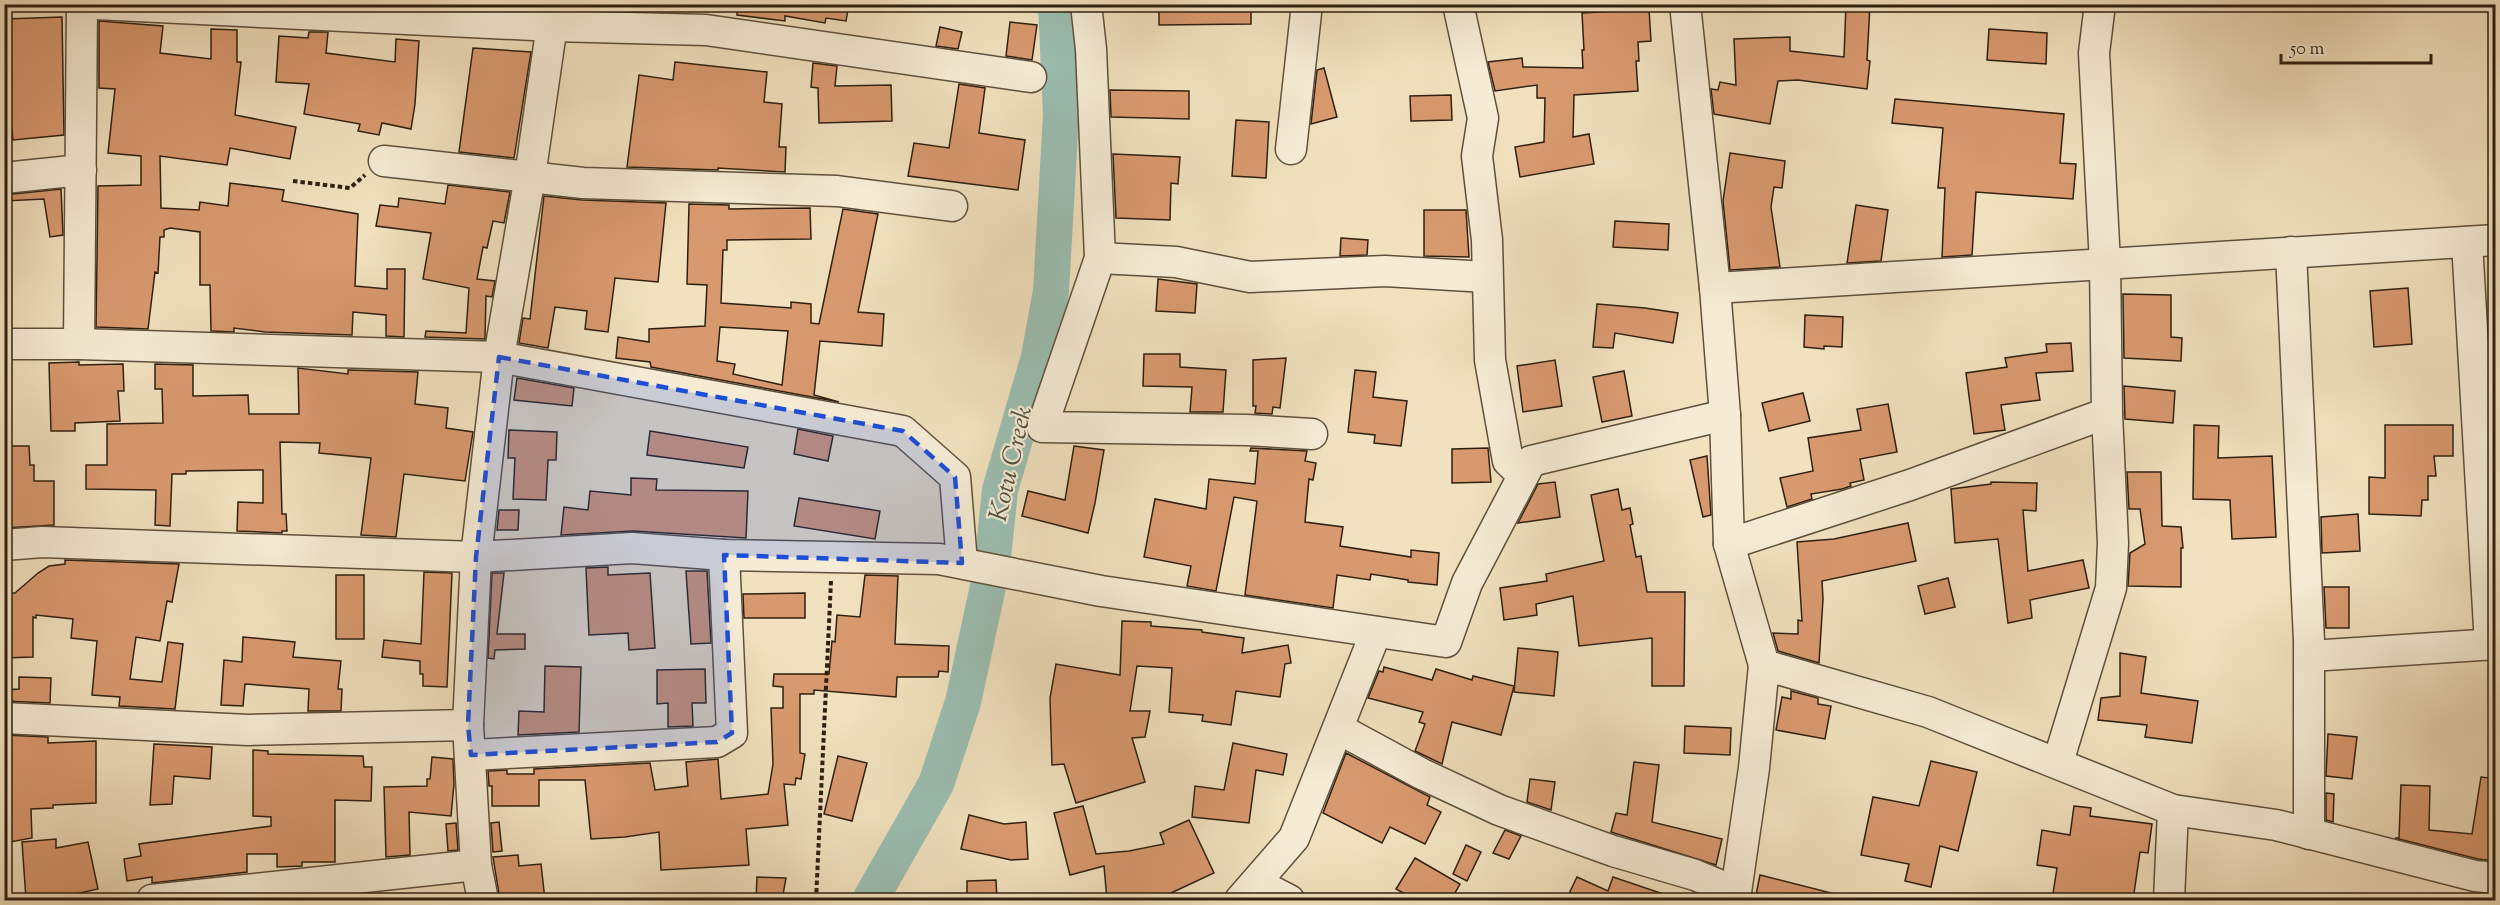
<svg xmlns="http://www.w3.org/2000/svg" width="2500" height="905" font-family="'Sorts Mill Goudy',serif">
  <rect width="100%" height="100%" fill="#f1e1be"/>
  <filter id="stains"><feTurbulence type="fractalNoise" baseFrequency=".00333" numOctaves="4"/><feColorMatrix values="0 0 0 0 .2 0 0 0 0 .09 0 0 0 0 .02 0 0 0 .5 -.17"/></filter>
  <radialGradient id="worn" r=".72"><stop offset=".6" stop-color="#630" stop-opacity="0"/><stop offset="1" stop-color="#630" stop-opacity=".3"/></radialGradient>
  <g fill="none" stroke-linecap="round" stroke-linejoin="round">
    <path stroke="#9bbeb1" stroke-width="36" d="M870 900 936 784 963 702 992 568 1000 490 1039 357 1051 291 1061 115 1056 4"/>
  </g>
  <g fill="#d9996f" stroke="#2e2011" stroke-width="1.5" fill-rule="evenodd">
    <path d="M737 4H849L846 21 826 18 825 23 785 16V21L737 15Z"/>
    <path d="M1159 4H1251V24L1159 25Z"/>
    <path d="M1846 4 1870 5 1867 60 1870 61 1867 89 1798 80 1778 81 1770 124 1714 114 1711 89 1718 90 1720 82 1736 85 1734 39 1790 37V51L1844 57Z"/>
    <path d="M1649 9 1651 41 1638 42 1639 61H1636L1638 91 1574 95 1573 137 1589 134 1594 164 1520 177 1515 147 1544 142 1545 98H1537V85L1495 91 1488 62 1522 58 1523 67 1583 68 1582 50H1584L1582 13Z"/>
    <path d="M62 17 64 135 13 140 8 96H4V19Z"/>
    <path d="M99 21 163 26 160 53 211 59V29L237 30V62H241L235 115 296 127 290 159 230 148 227 165 160 156 161 208 199 210 200 202 228 206 230 183 284 190 282 201 358 214 355 286 387 289V269H405L404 337 386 336V315L353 312 352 335 265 332 234 328V332L211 331 210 285H200V232L170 228 164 230V237H160L158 273 155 272 148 329 96 327 98 186 141 185V156L108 153 115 89 99 88Z"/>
    <path d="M1010 22 1037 25 1032 60 1006 56Z"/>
    <path d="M940 27 962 32 958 49 936 46Z"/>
    <path d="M1989 29 2047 33 2046 64 1987 60Z"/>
    <path d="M309 32H328L326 53 395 62 396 39 419 41 415 104 411 129 382 123 379 135 358 131 360 124 304 114 309 84 276 82 279 36 308 38Z"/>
    <path d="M473 48 531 52 514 158 459 152Z"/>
    <path d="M675 62 767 72 764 102 782 104 779 147H786L785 172 718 168V170L627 167 639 75 673 80Z"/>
    <path d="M813 63 837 66 835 86 891 85 892 121 819 123 818 88 811 87Z"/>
    <path d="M1324 68 1337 117 1311 124 1317 70Z"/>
    <path d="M959 84 985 88 979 133 1025 140 1018 190 908 176 914 143 949 148Z"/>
    <path d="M1110 90 1189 91V119L1111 117Z"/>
    <path d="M1451 95 1452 120 1411 121 1410 96Z"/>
    <path d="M1895 99 2064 114 2060 163 2076 164 2073 199 1976 192 1972 255 1942 257 1945 188H1938L1943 128 1892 123Z"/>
    <path d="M1236 120 1269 122 1266 178 1232 176Z"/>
    <path d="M1730 153 1785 161 1782 188 1774 187 1771 207 1780 267 1730 270 1723 201Z"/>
    <path d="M1113 154 1180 157 1178 184 1171 183 1170 220 1116 218Z"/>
    <path d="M448 185 510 192 504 223 493 221 487 248 483 247 477 279 495 281 492 297 486 296 485 339 425 337 426 331 466 333 469 288 423 279 431 233 376 226 380 205 398 207 399 198 445 204Z"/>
    <path d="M61 189 63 235 50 237 44 199 4 201V195Z"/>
    <path d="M544 196 582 200 666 203 658 282 615 278 608 332 585 329 587 311 555 307 548 348 519 343 523 318 530 319Z"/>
    <path d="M689 204 729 205V209L810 208 811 239 727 240V250H723L721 303 791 308V302L811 304V323L819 324 843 209 878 214 858 312 884 314 882 346 820 341 814 395 839 402 651 367 650 362 616 358 618 337 649 342V329L705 326 707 285 687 284ZM720 327 788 331 782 385 733 374 735 364 717 361Z"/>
    <path d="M1856 205 1888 210 1881 261 1847 263Z"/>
    <path d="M1424 210H1466L1469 257 1424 256Z"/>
    <path d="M1615 221 1669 224 1668 250 1613 247Z"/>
    <path d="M1341 238 1368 240 1367 255 1340 256Z"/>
    <path d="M1158 279 1197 284 1195 313 1156 311Z"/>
    <path d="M2408 288 2412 344 2374 347 2370 291Z"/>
    <path d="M2123 294 2171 295V337L2182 338 2181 361 2124 358Z"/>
    <path d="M1597 304 1645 308 1678 313 1673 343 1615 333 1613 348 1593 347Z"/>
    <path d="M1805 315 1843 317 1842 347 1824 346V349L1804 347Z"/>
    <path d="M2071 343 2073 371 2036 373 2040 400 2001 405 2005 430 1974 434 1966 373 2007 367 2005 358 2047 352 2046 344Z"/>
    <path d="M1144 354H1180V367L1226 370 1223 412H1190L1192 387 1143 386Z"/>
    <path d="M1286 358 1280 408 1273 407 1272 414 1255 413 1256 406H1253V360Z"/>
    <path d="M1555 360 1562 406 1523 412 1517 366Z"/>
    <path d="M79 362V365L123 364 124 391H118L120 421 75 423V431H51L49 363Z"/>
    <path d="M155 364 193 365V396L248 395 249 414H299L298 368 348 374V370L418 372 415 404 448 408 446 428 473 432 465 481 404 474 396 537 361 535 371 458 319 453 320 443 280 442 282 514H286L287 531H282V533L237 531 238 502 263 503V470L186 471V474H172L170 526 155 525 156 490 86 489V465H107V424L163 423 162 389H155Z"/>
    <path d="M1355 370 1376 372 1373 397 1407 401 1401 446 1374 443 1375 435 1348 432Z"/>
    <path d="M1624 371 1632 416 1602 422 1593 377Z"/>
    <path d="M517 378 574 388 572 406 514 400Z"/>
    <path d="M2124 386 2175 391 2173 423 2125 419Z"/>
    <path d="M1803 393 1810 421 1769 431 1762 403Z"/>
    <path d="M1888 404 1897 452 1860 459 1864 480 1850 483 1851 486 1842 489 1811 494 1812 499 1787 507 1780 478 1813 471 1808 438 1861 430 1857 409Z"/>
    <path d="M2194 425 2219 426 2218 458 2272 456 2276 537 2232 539 2230 500 2193 499Z"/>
    <path d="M2385 425H2453V456H2434L2436 476H2428V500H2422L2421 516 2369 514V477L2385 478Z"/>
    <path d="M798 429 833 436 828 461 794 454Z"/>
    <path d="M509 430 557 432 556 460H548L546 500 513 499 515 458H508Z"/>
    <path d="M650 431 748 447 744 468 647 455Z"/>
    <path d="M4 446H29L30 465H34V481H54V525L4 528Z"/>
    <path d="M1074 446 1104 450 1095 503 1088 533 1022 516 1028 491 1065 500Z"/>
    <path d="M1251 448 1307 451 1305 461 1316 463 1313 480 1309 479 1305 522 1343 527 1340 546 1411 557V550L1439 553 1437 585 1408 582V580L1371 574 1370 580 1337 575 1333 608 1245 595 1257 501 1234 497 1216 591 1187 586 1191 566 1144 557 1155 499 1206 509 1209 479 1255 484 1258 451H1250Z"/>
    <path d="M1488 448 1491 482 1452 483V449Z"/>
    <path d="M1707 456 1711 515 1703 517 1690 460Z"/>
    <path d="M2127 472H2161L2162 526 2181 527 2183 548H2181V587L2128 586 2130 553 2145 544 2140 509H2129Z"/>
    <path d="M631 478 657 479 656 490 748 491 746 538 633 531 561 535 564 507 588 510 590 491 631 495Z"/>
    <path d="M1555 482 1560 517 1518 523 1538 484Z"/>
    <path d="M1991 482 2037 483 2036 511 2023 510 2028 571 2083 560 2089 588 2030 600 2032 618 2008 623 1998 539 1955 543 1951 489 1991 484Z"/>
    <path d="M1618 489 1622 510 1630 508 1633 524 1630 525 1636 557 1641 556 1647 592H1685L1684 686H1652V638L1579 646 1573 596 1536 604 1537 615 1504 620 1500 588 1547 581 1546 574 1604 561 1591 495Z"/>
    <path d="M799 498 880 511 875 539 794 526Z"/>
    <path d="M499 510H519L518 530H497Z"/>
    <path d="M2358 514 2360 551 2322 553 2321 517Z"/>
    <path d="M1908 523 1916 561 1822 581 1823 599 1819 663 1778 651 1773 633 1798 634V620L1802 621 1797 542 1834 539Z"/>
    <path d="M65 560 179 564 172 602 167 601 160 641 136 637 130 679 162 682 168 642 183 644 175 709 119 706 120 697 92 695 97 641 71 638 73 619 36 615V618L33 617V657L4 658V593H15L38 573 49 566 65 564Z"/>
    <path d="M608 567V575L650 573 655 648 629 650 628 633 589 635 586 568Z"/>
    <path d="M686 571H707L711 643 691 644Z"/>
    <path d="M424 572 452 573 447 687 423 686V674H420V661L382 657 384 640 421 644Z"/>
    <path d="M492 573H504L497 634H525V649L495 650 494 659 488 658Z"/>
    <rect x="336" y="575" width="28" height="64"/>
    <path d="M865 575 898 576 895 644 949 646 948 672 939 671 938 677H897L896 697 814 690V694H800V753L805 754 801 779 796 778 795 785 784 784 788 825 746 829 749 865 661 870 659 832 625 837 591 839 585 780H539V806H492V786H489L488 771 507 770V774H534V769L650 763 655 790 688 786 686 762 718 759 721 799 768 794 773 764 771 708H783V687L773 686 774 674H829L832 641 835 642 837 615 860 617Z"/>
    <path d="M1948 578 1955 607 1925 614 1918 586Z"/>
    <path d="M2324 587H2349V628H2326Z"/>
    <path d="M805 593V618H744L743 594Z"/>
    <path d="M1122 621 1151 622V626L1202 630V632L1244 638 1242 653 1288 645 1291 663 1285 664 1280 697 1236 691 1231 725 1202 721 1203 715 1169 712 1172 668 1137 666 1130 711H1150L1145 737 1132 738 1145 782 1076 803 1064 764 1052 765 1050 698 1056 664 1120 675Z"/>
    <path d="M243 637 295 642 293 657 341 661 338 689H342L341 711H308L309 689 245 684 243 706 221 705 224 660 242 662Z"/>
    <path d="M1518 648 1558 652 1554 696 1514 692Z"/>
    <path d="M2120 653 2146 657 2141 693 2198 701 2192 743 2145 737 2147 725 2098 720 2101 698 2120 696Z"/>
    <path d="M545 666 581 667 579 732 518 735 519 711 544 712Z"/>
    <path d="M1384 667 1432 680 1436 669 1472 680 1473 676 1514 686 1501 735 1452 722 1442 764 1415 751 1425 724 1419 722 1423 712 1368 698 1379 671 1383 672Z"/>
    <path d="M705 669 706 703H692L693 726 668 727V703L657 704V670Z"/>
    <path d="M19 677 51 678 50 703 4 701V690L19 689Z"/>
    <path d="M1791 691 1818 698V704L1831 706 1825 739 1776 730 1782 697 1791 699Z"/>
    <path d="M1685 726 1731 728 1730 755 1684 753Z"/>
    <path d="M2328 734 2357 737 2352 779 2326 776Z"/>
    <path d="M4 735 48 737V743L96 741V803L53 805V808L31 809 32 838 4 843Z"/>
    <path d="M1233 743 1287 754 1283 775 1256 770 1249 823 1192 817 1195 786 1224 790Z"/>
    <path d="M154 744 212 747 210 779 174 776 172 804 150 805Z"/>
    <path d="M253 750 268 751V754L363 756 364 767H372L371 801 335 800V862H302V866L277 867V854H247V872L152 883V877L127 881 124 859 141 856 139 844 271 826V817L253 816Z"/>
    <path d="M1346 753 1430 797 1427 805 1441 812 1425 844 1390 827 1382 843 1323 813Z"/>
    <path d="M838 756 867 763 852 821 824 814Z"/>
    <path d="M432 757 453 759 454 784 451 816 409 812 410 855 386 857 384 787 427 786V779H430Z"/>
    <path d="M1931 761 1977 772 1958 851 1940 846 1931 887 1905 881 1909 864 1861 855 1873 797 1919 806Z"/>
    <path d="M1634 762 1659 765 1652 822 1722 839 1716 865 1611 832 1616 813 1627 815Z"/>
    <path d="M2481 777 2496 779V861L2478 859 2395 838H2399L2401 785 2430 786 2429 830 2472 834Z"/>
    <path d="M1530 779 1555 782 1551 810 1527 802Z"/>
    <path d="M2326 793 2334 794 2333 822 2326 820Z"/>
    <path d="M1083 806 1096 854 1129 851 1164 844 1160 833 1189 820 1214 873 1171 893 1173 900H1107L1104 866 1070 875 1054 813Z"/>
    <path d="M2074 806 2091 808 2090 816 2152 824 2148 853 2140 852 2133 900H2052L2057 868 2037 865 2042 830 2070 835Z"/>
    <path d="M969 815 1004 824 1026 822 1028 859 1011 860 961 849Z"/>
    <path d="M499 822 502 851 493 852 491 823Z"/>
    <path d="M456 823 458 850 448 851 446 824Z"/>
    <path d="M1505 830 1521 836 1509 859 1493 853Z"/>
    <path d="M56 839V848L88 842 98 889 66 896 26 899 22 842Z"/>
    <path d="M1466 845 1481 852 1467 881 1453 874Z"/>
    <path d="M518 855 519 866 541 864 545 900H500L493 857Z"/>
    <path d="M1415 858 1460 884 1451 900H1416L1396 889Z"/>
    <path d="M1760 875 1839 895 1838 900H1755Z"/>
    <path d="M757 877 786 878 782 900H756Z"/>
    <path d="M1577 877 1608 891 1613 877 1675 898 1674 900H1566Z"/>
    <path d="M996 880 997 900H967V881Z"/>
  </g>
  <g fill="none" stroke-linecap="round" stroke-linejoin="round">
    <g stroke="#5f503c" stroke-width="33">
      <g id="minor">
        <path d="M95 4 553 26 706 30 1031 77"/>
        <path d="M1086 4 1091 49 1100 258 1042 427 1247 430 1312 434"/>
        <path d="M1458 4 1483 118 1477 156 1487 240 1490 360 1508 461 1523 475"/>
        <path d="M1685 4 1715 288 1725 415 1729 544 1764 665 1928 712 2173 810 2276 825 2475 876 2496 878"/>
        <path d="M1291 149 1307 4"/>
        <path d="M384 161 583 183 837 191 952 206"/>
        <path d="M4 178 81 170"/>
        <path d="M2467 242 2490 645"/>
        <path d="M2291 252 2309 641V834"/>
        <path d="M1100 258 1176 262 1250 277 1385 271 1486 277"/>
        <path d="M1715 288 2496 240"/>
        <path d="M4 344H79L499 357 903 431 955 477 962 563"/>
        <path d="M79 344 82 4"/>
        <path d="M1729 544 1910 485 2107 413"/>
        <path d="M4 545 42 542 476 557 632 548 724 555 939 559 1101 591 1446 642 1467 583 1531 461 1725 415"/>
        <path d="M2310 656 2496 644"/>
        <path d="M4 718 248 730 468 725"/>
        <path d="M1339 729 1422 774 1499 810 1613 851 1695 875 1736 892"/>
        <path d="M471 755 717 742 732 733 724 555"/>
        <path d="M2058 762 2111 588 2113 543 2107 413 2105 263 2094 53 2100 4"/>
        <path d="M1256 883 1289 900"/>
        <path d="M152 900 476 865"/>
        <path d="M483 900 476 865 468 725 476 557 499 357 530 176 555 4"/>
        <path d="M1240 900 1294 838 1376 632"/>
        <path d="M1732 900 1736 892 1754 768 1764 665"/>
        <path d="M2169 900 2173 810"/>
      </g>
    </g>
    <g stroke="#2e2011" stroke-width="4" stroke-dasharray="4.5 3" stroke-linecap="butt">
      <path d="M293 181 350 188 365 175"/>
      <path d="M816 900 831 581"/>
    </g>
    <use href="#minor" stroke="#f6ecd5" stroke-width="30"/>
  </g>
  <path fill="#1d4ed8" fill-opacity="0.2" stroke="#1d4ed8" stroke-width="4.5" stroke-dasharray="12 8" stroke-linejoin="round" d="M499 357 903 431 955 477 962 563 724 555 732 733 717 742 471 755 468 725 476 557Z"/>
  <g text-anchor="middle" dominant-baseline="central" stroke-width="4.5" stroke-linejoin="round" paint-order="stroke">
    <g font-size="26" font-style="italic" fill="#4f4f41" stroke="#f6ecd5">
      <text transform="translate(1012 464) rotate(-77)">Kotu Creek</text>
    </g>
  </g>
  <rect width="2500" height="905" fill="none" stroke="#f1e1be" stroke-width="24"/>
  <rect x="6" y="6" width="2488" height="893" fill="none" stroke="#2e2011" stroke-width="3"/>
  <rect x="12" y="12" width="2476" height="881" fill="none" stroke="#2e2011" stroke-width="1.5"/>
  <path d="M2281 54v9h150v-9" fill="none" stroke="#2e2011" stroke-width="3"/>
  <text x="2290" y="54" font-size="18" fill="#2e2011" stroke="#f6ecd5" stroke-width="4.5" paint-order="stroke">50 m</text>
  <rect width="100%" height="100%" filter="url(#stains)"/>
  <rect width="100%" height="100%" fill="url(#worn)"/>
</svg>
